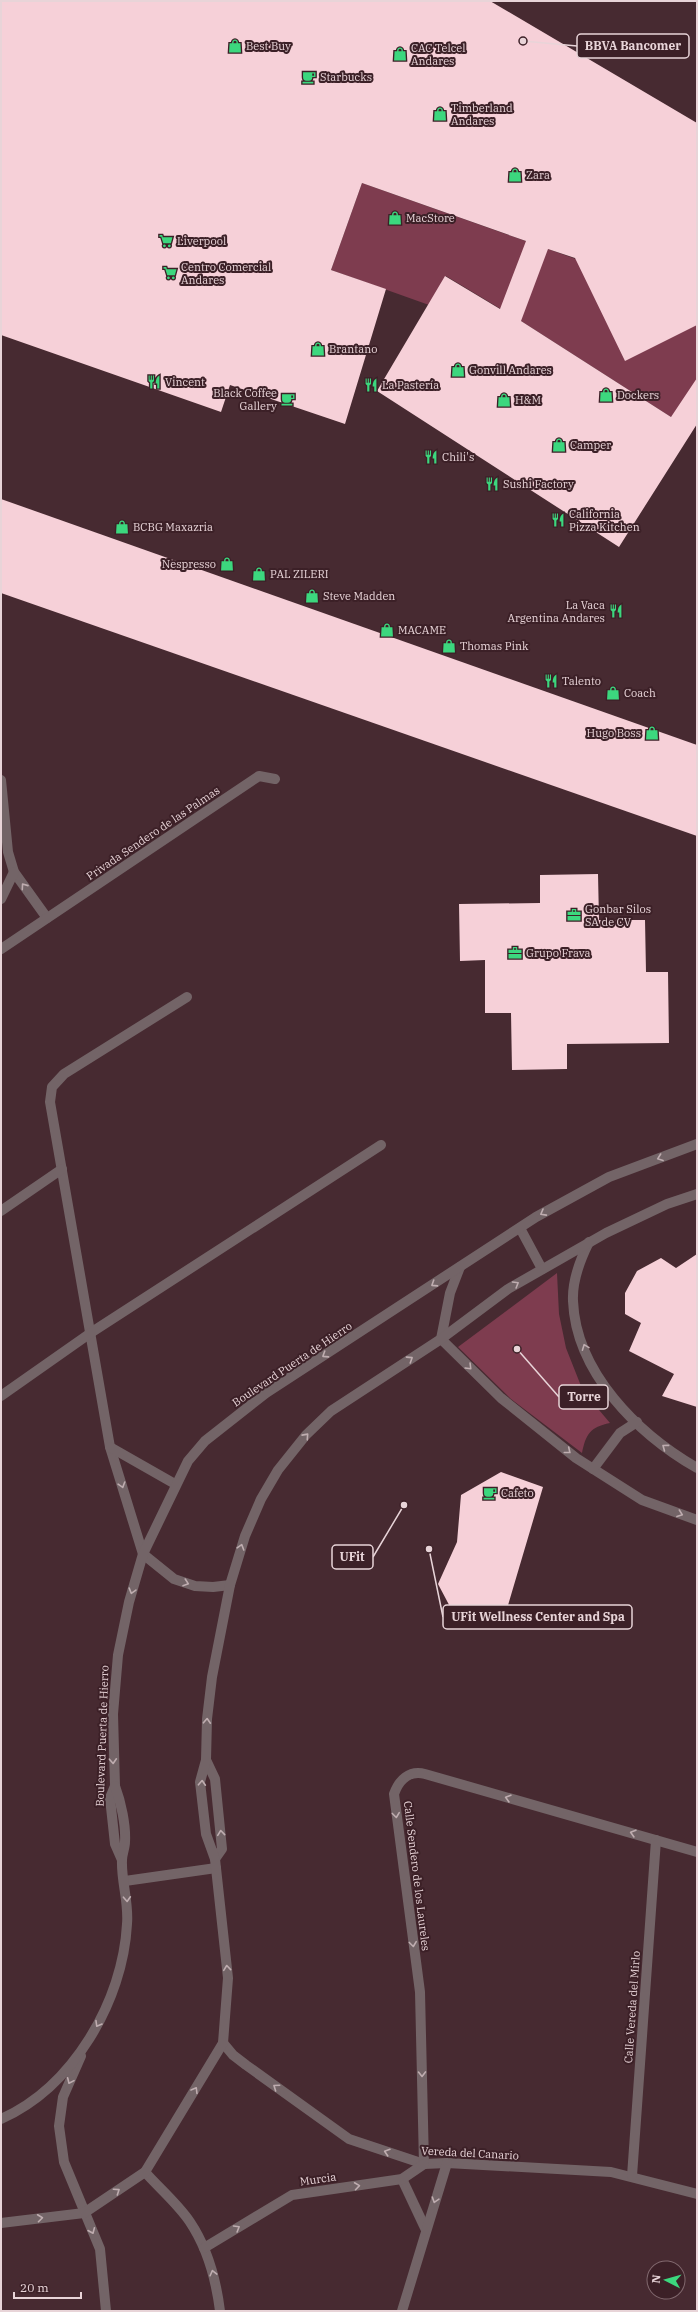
<svg xmlns="http://www.w3.org/2000/svg" width="698" height="2312" font-family="'IBM Plex Serif',serif">
  <rect width="100%" height="100%" fill="#472a31"/>
  <g fill="#7e3c4f">
    <path d="M362 183 697 302V395L671 417 521 321 446 276 429 305 331 270Z"/>
    <path d="M557 1273 559 1314 566 1348 583 1391 610 1423C590 1427 586 1434 582 1453L511 1399 458 1347Z"/>
  </g>
  <g fill="#f6d0d8">
    <path d="M1 1H490L697 123V325L625 361 575 258 548 249 521 321 671 417 697 378V424L619 547 377 391 445 276 500 309 526 241 362 183 331 270 386 289 345 424 230 385 221 412 1 335Z"/>
    <path d="M1 499 697 745V836L1 593Z"/>
    <path d="M598 874 599 920H645L646 972H668L669 1043 567 1044V1069L512 1070 511 1013H485V960L460 961 459 904 540 903V875Z"/>
    <path d="M697 1254V1407L662 1396 674 1374 629 1351 641 1323 625 1314V1293L637 1271 661 1258 676 1268Z"/>
    <path d="M501 1472 543 1487 501 1629 456 1618 438 1584 457 1542 461 1495Z"/>
  </g>
  <g fill="none" stroke-linecap="round" stroke-linejoin="round">
    <g stroke="#736467" stroke-width="10">
      <path d="M1 780 8 852 14 872 47 918"/>
      <path d="M1 899 14 872"/>
      <path d="M1 949 259 776 275 779"/>
      <path d="M187 997 64 1074 52 1087 50 1102 110 1447 143 1554 174 1579 195 1586 213 1587 230 1585"/>
      <path d="M1 1211 62 1169"/>
      <path d="M520 1228 542 1269"/>
      <path d="M589 1242C580 1260 572 1280 573 1301 576 1373 638 1434 697 1468"/>
      <path d="M460 1267 450 1293 441 1339 501 1398 576 1458 642 1500 697 1520"/>
      <path d="M1 1396 92 1332 381 1145"/>
      <path d="M110 1447 175 1484"/>
      <path d="M593 1469 620 1433 637 1422"/>
      <path d="M206 1760 215 1779 222 1849 215 1859"/>
      <path d="M122 1860 115 1844 110 1798 115 1786 113 1714 118 1655 129 1602 143 1554 188 1461 205 1441 266 1393 536 1217 609 1177 697 1144"/>
      <path d="M125 1881 216 1868"/>
      <path d="M223 2043 233 2055 246 2065 349 2139 424 2164 447 2163 611 2172 697 2194"/>
      <path d="M81 2056 63 2097 59 2126 64 2162 100 2249 106 2311"/>
      <path d="M1 2119C73 2087 123 2001 127 1924 129 1902 121 1881 122 1860 122 1854 125 1848 125 1842 126 1825 121 1802 115 1786"/>
      <path d="M424 2164 420 1992 394 1794C399 1780 409 1770 425 1774L697 1852"/>
      <path d="M145 2172C159 2188 178 2204 190 2222 208 2249 216 2279 220 2311"/>
      <path d="M632 2176 656 1840"/>
      <path d="M402 2179 426 2230"/>
      <path d="M1 2223 84 2213 145 2172 223 2043 228 1978 215 1859 206 1834 200 1782 206 1760 207 1719 212 1677 230 1585 245 1536 261 1499 278 1470 306 1435 331 1411 441 1339 508 1289 606 1233 667 1204 697 1194"/>
      <path d="M204 2248 292 2195 402 2179 424 2164"/>
      <path d="M402 2311 447 2163"/>
    </g>
  </g>
  <defs><path id="oneway-chevron" d="M-2-3.5L2.5 0L-2 3.5" fill="none" stroke-width="1.6" stroke-linecap="round" stroke-linejoin="round"/></defs>
  <g stroke="#bfadb0">
    <use href="#oneway-chevron" transform="translate(24 886) rotate(-125)"/>
    <use href="#oneway-chevron" transform="translate(660 1158) rotate(160)"/>
    <use href="#oneway-chevron" transform="translate(543 1213) rotate(151)"/>
    <use href="#oneway-chevron" transform="translate(434 1284) rotate(147)"/>
    <use href="#oneway-chevron" transform="translate(516 1284) rotate(-31)"/>
    <use href="#oneway-chevron" transform="translate(585 1347) rotate(-111)"/>
    <use href="#oneway-chevron" transform="translate(325 1355) rotate(147)"/>
    <use href="#oneway-chevron" transform="translate(410 1359) rotate(-33)"/>
    <use href="#oneway-chevron" transform="translate(469 1367) rotate(45)"/>
    <use href="#oneway-chevron" transform="translate(306 1436) rotate(-48)"/>
    <use href="#oneway-chevron" transform="translate(665 1447) rotate(-143)"/>
    <use href="#oneway-chevron" transform="translate(568 1451) rotate(39)"/>
    <use href="#oneway-chevron" transform="translate(122 1485) rotate(73)"/>
    <use href="#oneway-chevron" transform="translate(680 1514) rotate(20)"/>
    <use href="#oneway-chevron" transform="translate(241 1547) rotate(-73)"/>
    <use href="#oneway-chevron" transform="translate(186 1583) rotate(19)"/>
    <use href="#oneway-chevron" transform="translate(132 1591) rotate(106)"/>
    <use href="#oneway-chevron" transform="translate(207 1721) rotate(-87)"/>
    <use href="#oneway-chevron" transform="translate(113 1761) rotate(87)"/>
    <use href="#oneway-chevron" transform="translate(202 1783) rotate(-87)"/>
    <use href="#oneway-chevron" transform="translate(508 1798) rotate(-164)"/>
    <use href="#oneway-chevron" transform="translate(396 1815) rotate(83)"/>
    <use href="#oneway-chevron" transform="translate(221 1833) rotate(-96)"/>
    <use href="#oneway-chevron" transform="translate(633 1833) rotate(-164)"/>
    <use href="#oneway-chevron" transform="translate(127 1899) rotate(87)"/>
    <use href="#oneway-chevron" transform="translate(413 1944) rotate(83)"/>
    <use href="#oneway-chevron" transform="translate(227 1968) rotate(-96)"/>
    <use href="#oneway-chevron" transform="translate(98 2024) rotate(120)"/>
    <use href="#oneway-chevron" transform="translate(422 2074) rotate(89)"/>
    <use href="#oneway-chevron" transform="translate(70 2081) rotate(114)"/>
    <use href="#oneway-chevron" transform="translate(276 2087) rotate(-145)"/>
    <use href="#oneway-chevron" transform="translate(195 2090) rotate(-59)"/>
    <use href="#oneway-chevron" transform="translate(387 2152) rotate(-162)"/>
    <use href="#oneway-chevron" transform="translate(357 2186) rotate(-8)"/>
    <use href="#oneway-chevron" transform="translate(117 2191) rotate(-34)"/>
    <use href="#oneway-chevron" transform="translate(435 2200) rotate(108)"/>
    <use href="#oneway-chevron" transform="translate(40 2218) rotate(-7)"/>
    <use href="#oneway-chevron" transform="translate(237 2228) rotate(-31)"/>
    <use href="#oneway-chevron" transform="translate(92 2231) rotate(67)"/>
    <use href="#oneway-chevron" transform="translate(213 2273) rotate(-104)"/>
  </g>
  <defs>
    <g id="shop-bare" transform="scale(1.08)"><path d="M-5-2.5h2.3a2.7 3.5 0 0 1 5.4 0H5L5.5 6h-11ZM-1.5-2.5h3a1.5 2.3 0 0 0-3 0Z" fill="#3cd77e" stroke="#3c2027" stroke-width="2.5" paint-order="stroke"/></g>
    <g id="cafe-bare" transform="scale(1.08)"><path d="M-5.5-4.5H6V0H3Q3 3.5 0 3.5H-2.5Q-5.5 3.5-5.5 0ZM3-3.2v2h1.7v-2ZM-6 4.5H4V6H-6Z" fill="#3cd77e" stroke="#3c2027" stroke-width="2.5" paint-order="stroke"/></g>
    <g id="supermarket-bare" transform="scale(1.08)"><path d="M-6-5.5h2.5l.6 2H6L4.5 2H-2.5L-4.4-4H-6ZM-1.5 3.2a1.3 1.3 0 1 0 .1 0ZM3 3.2a1.3 1.3 0 1 0 .1 0Z" fill="#3cd77e" stroke="#3c2027" stroke-width="2.5" paint-order="stroke"/></g>
    <g id="restaurant-bare" transform="scale(1.08)"><path d="M-5-6h1v4h1v-4h1v4h1v-4h1v5L-1.5 .5V6h-2V.5L-5-1ZM5-6V6H3V1.5H1.5Q1.5-4 5-6Z" fill="#3cd77e" stroke="#3c2027" stroke-width="2.5" paint-order="stroke"/></g>
    <g id="office-bare" transform="scale(1.08)"><path d="M-6-3h4V-5.5h4V-3h4V5H-6ZM-1-4.5V-3h2v-1.5ZM-6 0V1H6V0Z" fill="#3cd77e" stroke="#3c2027" stroke-width="2.5" paint-order="stroke"/></g>
  </defs>
  <g fill-rule="evenodd">
    <use href="#shop-bare" x="235" y="46"/>
    <use href="#shop-bare" x="400" y="54"/>
    <use href="#cafe-bare" x="309" y="77"/>
    <use href="#shop-bare" x="440" y="114"/>
    <use href="#shop-bare" x="515" y="175"/>
    <use href="#shop-bare" x="395" y="218"/>
    <use href="#supermarket-bare" x="166" y="241"/>
    <use href="#supermarket-bare" x="170" y="273"/>
    <use href="#shop-bare" x="318" y="349"/>
    <use href="#shop-bare" x="458" y="370"/>
    <use href="#restaurant-bare" x="154" y="382"/>
    <use href="#restaurant-bare" x="371" y="385"/>
    <use href="#shop-bare" x="606" y="395"/>
    <use href="#cafe-bare" x="288" y="399"/>
    <use href="#shop-bare" x="504" y="400"/>
    <use href="#shop-bare" x="559" y="445"/>
    <use href="#restaurant-bare" x="431" y="457"/>
    <use href="#restaurant-bare" x="492" y="484"/>
    <use href="#restaurant-bare" x="558" y="520"/>
    <use href="#shop-bare" x="122" y="527"/>
    <use href="#shop-bare" x="227" y="564"/>
    <use href="#shop-bare" x="259" y="574"/>
    <use href="#shop-bare" x="312" y="596"/>
    <use href="#restaurant-bare" x="616" y="611"/>
    <use href="#shop-bare" x="387" y="630"/>
    <use href="#shop-bare" x="449" y="646"/>
    <use href="#restaurant-bare" x="551" y="681"/>
    <use href="#shop-bare" x="613" y="693"/>
    <use href="#shop-bare" x="652" y="733"/>
    <use href="#office-bare" x="574" y="915"/>
    <use href="#office-bare" x="515" y="953"/>
    <use href="#cafe-bare" x="490" y="1493"/>
  </g>
  <g text-anchor="middle" dominant-baseline="central" stroke-width="4" stroke-linejoin="round" paint-order="stroke">
    <g font-size="11" fill="#e8d4d8" stroke="#3c2027" text-anchor="start">
      <text x="246" y="46">Best Buy</text>
      <text x="411" y="48">CAC Telcel<tspan x="411" dy="13">Andares</tspan></text>
      <text x="320" y="77">Starbucks</text>
      <text x="451" y="108">Timberland<tspan x="451" dy="13">Andares</tspan></text>
      <text x="526" y="175">Zara</text>
      <text x="406" y="218">MacStore</text>
      <text x="177" y="241">Liverpool</text>
      <text x="181" y="267">Centro Comercial<tspan x="181" dy="13">Andares</tspan></text>
      <text x="329" y="349">Brantano</text>
      <text x="469" y="370">Gonvill Andares</text>
      <text x="165" y="382">Vincent</text>
      <text x="382" y="385">La Pastería</text>
      <text x="277" y="393" text-anchor="end">Black Coffee<tspan x="277" dy="13">Gallery</tspan></text>
      <text x="617" y="395">Dockers</text>
      <text x="515" y="400">H&amp;M</text>
      <text x="570" y="445">Camper</text>
      <text x="442" y="457">Chili's</text>
      <text x="503" y="484">Sushi Factory</text>
      <text x="569" y="514">California<tspan x="569" dy="13">Pizza Kitchen</tspan></text>
      <text x="133" y="527">BCBG Maxazria</text>
      <text x="216" y="564" text-anchor="end">Nespresso</text>
      <text x="270" y="574">PAL ZILERI</text>
      <text x="323" y="596">Steve Madden</text>
      <text x="605" y="605" text-anchor="end">La Vaca<tspan x="605" dy="13">Argentina Andares</tspan></text>
      <text x="398" y="630">MACAME</text>
      <text x="460" y="646">Thomas Pink</text>
      <text x="562" y="681">Talento</text>
      <text x="624" y="693">Coach</text>
      <text x="641" y="733" text-anchor="end">Hugo Boss</text>
      <text x="585" y="909">Gonbar Silos<tspan x="585" dy="13">SA de CV</tspan></text>
      <text x="526" y="953">Grupo Frava</text>
      <text x="501" y="1493">Cafeto</text>
    </g>
    <g font-size="11" fill="#e8d4d8" stroke="#3c2027">
      <text transform="translate(153 833) rotate(-34)">Privada Sendero de las Palmas</text>
      <text transform="translate(292 1364) rotate(-34)">Boulevard Puerta de Hierro</text>
      <text transform="translate(102 1736) rotate(-88)">Boulevard Puerta de Hierro</text>
      <text transform="translate(417 1876) rotate(83)">Calle Sendero de los Laureles</text>
      <text transform="translate(632 2007) rotate(-86)">Calle Vereda del Mirlo</text>
      <text transform="translate(470 2153) rotate(3)">Vereda del Canario</text>
      <text transform="translate(318 2179) rotate(-8)">Murcia</text>
    </g>
  </g>
  <path fill="none" stroke="#e8d4d8" stroke-width="1.5" d="M523 41L577 46M517 1349L559 1397M404 1505L373 1557M429 1549L443 1617"/>
  <g fill="#e8d4d8" stroke="#3c2027" stroke-width="1.5">
    <circle cx="523" cy="41" r="4"/>
    <circle cx="517" cy="1349" r="4"/>
    <circle cx="404" cy="1505" r="4"/>
    <circle cx="429" cy="1549" r="4"/>
  </g>
  <g fill="#3c2027" stroke="#e8d4d8" stroke-width="1.5">
    <rect x="577" y="34" width="112" height="24" rx="4"/>
    <rect x="559" y="1385" width="49" height="24" rx="4"/>
    <rect x="332" y="1545" width="41" height="24" rx="4"/>
    <rect x="443" y="1605" width="189" height="24" rx="4"/>
  </g>
  <g font-size="12" text-anchor="middle" font-weight="bold" fill="#e8d4d8">
    <text x="633" y="50">BBVA Bancomer</text>
    <text x="584" y="1401">Torre</text>
    <text x="352" y="1561">UFit</text>
    <text x="538" y="1621">UFit Wellness Center and Spa</text>
  </g>
  <rect width="698" height="2312" fill="none" stroke="#e8d4d8" stroke-width="4"/>
  <g transform="translate(666 2280) rotate(276)"><circle r="19" fill="#3c2027" stroke="#81686e"/>
  <path d="M0-3L7 15L0 10L-7 15Z" fill="#3cd77e"/>
  <text y="-6" font-size="11" font-weight="bold" text-anchor="middle" fill="#e8d4d8">N</text>
  </g>
  <path d="M14 2292v6h67v-6" fill="none" stroke="#e8d4d8" stroke-width="2"/>
  <text x="20" y="2292" font-size="12" fill="#e8d4d8" stroke="#3c2027" stroke-width="3" paint-order="stroke">20 m</text>
</svg>
